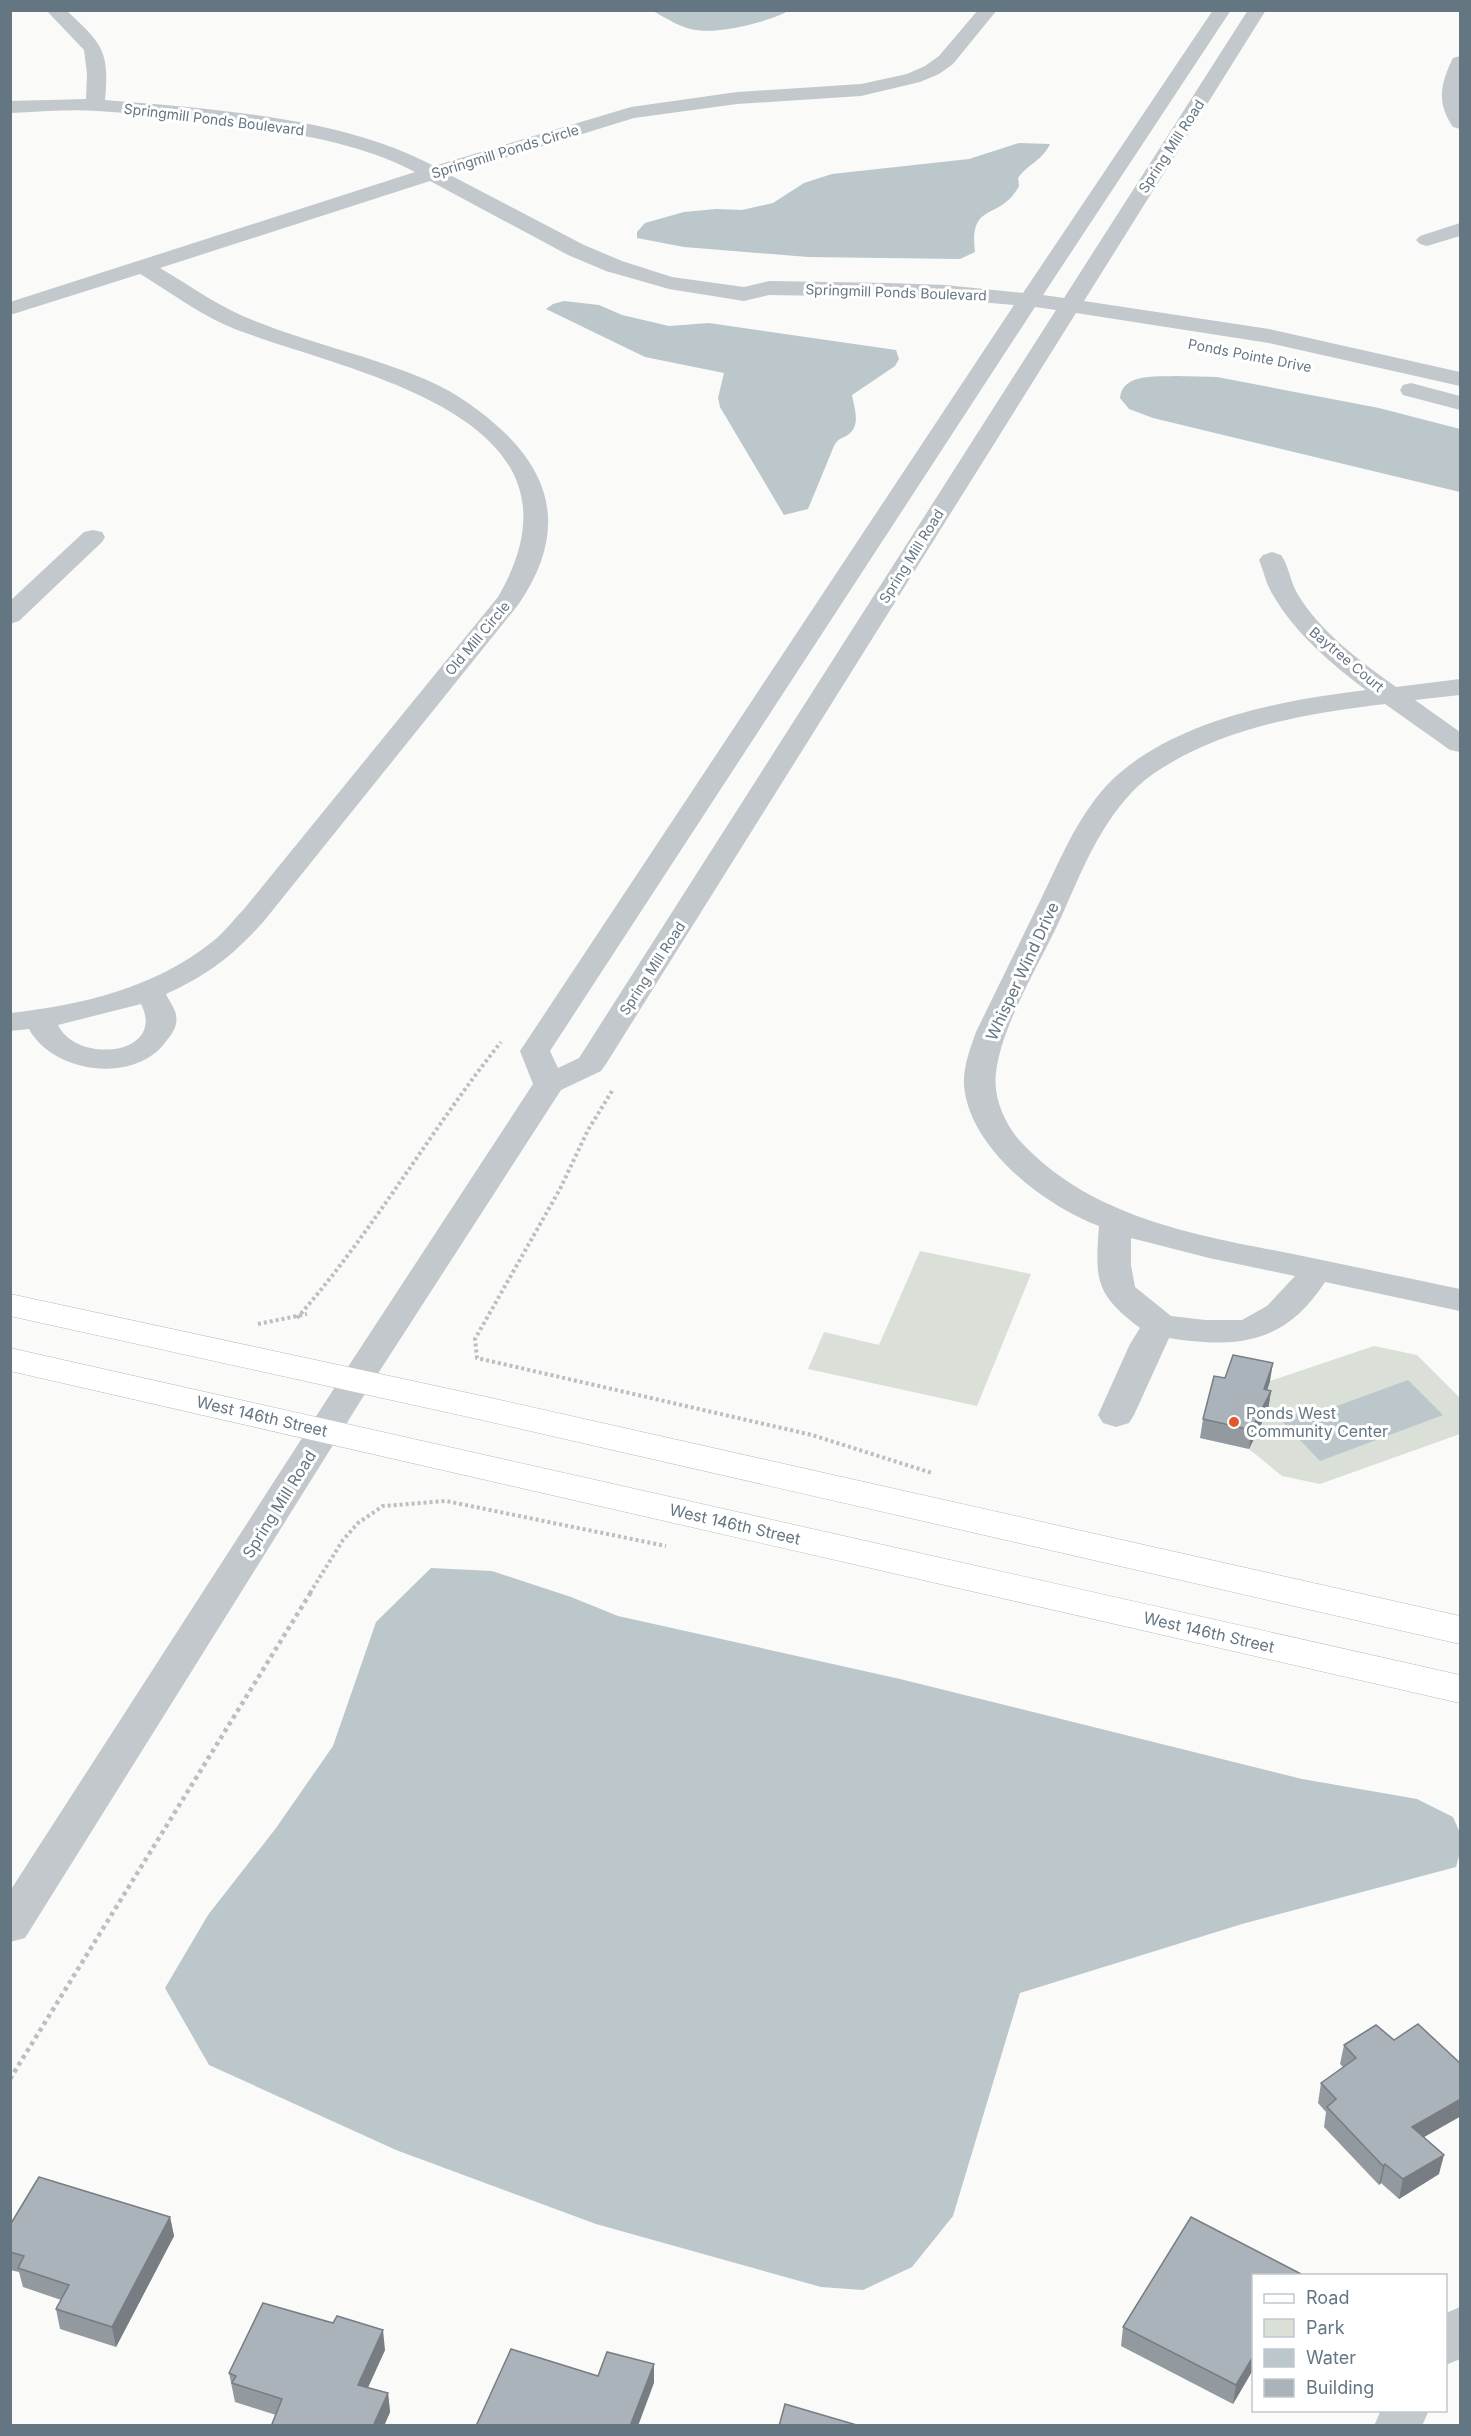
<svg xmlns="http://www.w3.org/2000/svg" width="1471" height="2436" font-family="Inter,sans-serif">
  <rect width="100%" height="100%" fill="#fafaf8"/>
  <g fill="#dadfd7">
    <path d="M920 1251 1031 1274 977 1406 808 1369 824 1332 879 1345Z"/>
    <path d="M1374 1346 1417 1355 1460 1398V1434L1320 1484 1282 1476 1249 1449 1200 1438 1230 1374 1270 1381Z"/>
  </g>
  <g fill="#bbc7cb">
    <path d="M653 11H788C769 22 718 34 696 30 681 28 666 18 653 11Z"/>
    <path d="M1019 143 1050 144C1042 161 1028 164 1018 178L1019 186C1000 222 969 200 975 252L960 259 808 257 684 247 637 238V232L645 223 684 212 716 209 742 210 773 203 804 183 832 174 969 159Z"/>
    <path d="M564 301 599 305 622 315 669 326 709 323 896 350 899 359 895 366 852 395C854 407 861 425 849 434 841 440 840 436 834 446L808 509 784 515 720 407 718 398 724 373 645 357 546 309 553 304Z"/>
    <path d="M1176 376 1217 377 1379 408 1460 429V492L1153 418 1129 409 1120 398C1122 373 1157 377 1176 376Z"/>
    <path d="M1408 1380 1443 1415 1320 1461 1280 1419 1301 1412 1307 1417Z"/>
    <path d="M431 1568 492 1571 571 1597 618 1616 900 1679 1302 1779 1417 1799 1453 1817 1460 1833V1852L1456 1867 1242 1924 1020 1993 953 2216 912 2267 863 2290 821 2287 596 2224 396 2150 209 2065 165 1988 208 1915 276 1828 333 1746 376 1622Z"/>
  </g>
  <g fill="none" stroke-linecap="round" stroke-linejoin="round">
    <g stroke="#b5babe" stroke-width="1">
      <g id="major">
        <path d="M10 1294 482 1396 1460 1616V1644L482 1420 10 1316Z"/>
        <path d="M10 1348 1460 1675V1703L10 1371Z"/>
      </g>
    </g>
    <g stroke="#bbbfc2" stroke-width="4" stroke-dasharray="3 3" stroke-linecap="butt">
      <path d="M612 1091 588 1130 560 1189 475 1339 477 1358 812 1435 932 1473"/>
      <path d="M297 1318C373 1232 429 1132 501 1042"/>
      <path d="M258 1324 307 1314"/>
      <path d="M310 1593 343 1540 358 1523 383 1506 446 1501 666 1546"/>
    </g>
    <path stroke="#bbbfc2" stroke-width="4.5" stroke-dasharray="4 4" stroke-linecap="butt" d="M10 2079 311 1592"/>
    <g fill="#c3c8cc" fill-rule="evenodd">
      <path d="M46 10H66C101 43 110 49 105 100 210 109 340 116 434 166L631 107 737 92 861 84 907 74 925 66 939 56 978 10H997L953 64 939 74 920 82 861 96 737 104 634 118 450 175 584 245 622 261 672 277 744 287 769 281 888 283 945 285 1023 293 1213 10H1231L1043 295 1064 298 1248 10H1266L1084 301 1269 329 1460 372V386L1269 343 1076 313 606 1064 601 1071 561 1090 368 1389 25 1938 10 1942V1891L344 1373 533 1084 520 1051 1014 305 945 299 888 297 769 295 744 301 669 289 606 271 568 255 430 181 160 268C191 286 220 308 255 321 312 344 371 356 427 380 457 393 483 412 506 434 560 487 560 544 518 605L264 921C234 955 208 975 166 994 169 1001 175 1008 176 1015 178 1025 173 1033 167 1040 138 1084 54 1075 29 1029L10 1031V1013C82 1005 154 988 212 942 224 933 233 920 244 909L498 597C602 418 360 375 243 332 205 319 174 294 140 274L10 315V302L415 172C363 145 305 135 248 127 198 120 148 114 98 111 69 109 39 112 10 113V101L86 99 87 74 84 50ZM1035 307 1056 310 579 1058 558 1068 550 1051ZM141 1004C167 1055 77 1065 58 1025Z"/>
      <path d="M1460 56V129L1453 127C1437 104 1440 86 1451 62L1453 58Z"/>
      <path d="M1460 223V236L1427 246 1420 244 1416 240 1420 236Z"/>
      <path d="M1411 383 1460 396V410L1403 395 1400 390 1403 385Z"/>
      <path d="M93 530 102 532 105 537 102 542 19 621 10 624V601L84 532Z"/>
      <path d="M1272 552 1281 555C1289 566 1290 581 1297 593 1320 632 1360 661 1396 687L1460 679V695L1415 700 1460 732V752L1450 750 1385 704C1305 714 1222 727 1153 774 1133 788 1117 808 1104 829 1085 859 1072 894 1057 926 1037 968 1001 1027 996 1073 993 1097 1004 1123 1020 1141 1091 1218 1195 1235 1293 1254 1349 1266 1405 1277 1460 1289V1311L1325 1282C1285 1344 1237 1349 1169 1338L1134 1415 1129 1423 1116 1427 1103 1423 1098 1415 1130 1344 1140 1328C1095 1294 1095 1280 1099 1226 1044 1205 970 1149 964 1086 963 1067 970 1049 976 1032 998 987 1020 942 1042 897 1062 856 1079 813 1112 780 1175 720 1283 700 1366 690 1331 664 1295 633 1273 595 1266 584 1264 572 1259 560L1263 555ZM1131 1238 1209 1258 1295 1276 1267 1306 1242 1320H1205L1171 1316 1135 1287 1131 1265Z"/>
      <path d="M1460 2307V2359L1446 2365V2313Z"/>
      <path d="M1381 2410H1429L1422 2426H1374Z"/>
    </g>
    <use href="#major" fill="#fff" fill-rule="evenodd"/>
  </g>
  <g fill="#929a9f">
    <path d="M1225 1378 1270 1381 1267 1390 1271 1391 1268 1410 1249 1449 1200 1438 1203 1419Z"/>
    <path d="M1394 2040 1461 2064V2116L1424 2137 1439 2174 1399 2199 1381 2183 1379 2185 1324 2127 1326 2112 1318 2103 1321 2083 1343 2067 1340 2064 1344 2045Z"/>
    <path d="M170 2217 174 2236 116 2347 60 2329 56 2309 61 2300 23 2287 19 2272 10 2270V2225Z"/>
    <path d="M1254 2276V2368L1233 2404 1121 2346 1123 2327Z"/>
    <path d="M385 2350 368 2388 388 2393 390 2412 384 2426H272L276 2415 235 2402 229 2373Z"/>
  </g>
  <g fill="#777d82">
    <path d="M1273 1363 1270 1381 1261 1408 1264 1389Z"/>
    <path d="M1271 1391 1268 1410 1249 1449 1251 1430Z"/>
    <path d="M1461 2099V2116L1408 2146 1412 2127Z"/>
    <path d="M1444 2155 1439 2174 1399 2199 1403 2179Z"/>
    <path d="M1385 2164 1381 2183 1379 2185 1383 2166Z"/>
    <path d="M170 2217 174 2236 116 2347 112 2327Z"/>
    <path d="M383 2330 385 2350 360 2404 358 2385Z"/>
    <path d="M1254 2355V2368L1233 2404 1236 2385Z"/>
    <path d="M654 2364V2383L638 2426H630Z"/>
    <path d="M388 2393 390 2412 384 2426H373Z"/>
  </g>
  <g fill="#aab3b9" stroke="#777d82" stroke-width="1.5">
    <path d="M1233 1355 1273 1363 1264 1389 1271 1391 1251 1430 1203 1419 1214 1376 1225 1378Z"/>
    <path d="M1418 2024 1461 2064V2099L1412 2127 1444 2155 1403 2179 1385 2164 1383 2166 1327 2107 1336 2099 1321 2083 1356 2058 1344 2045 1376 2025 1394 2040Z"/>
    <path d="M39 2177 170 2217 112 2327 56 2309 69 2285 18 2268 24 2256 10 2252V2225Z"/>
    <path d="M1191 2217 1303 2275 1254 2276V2355L1236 2385 1123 2327Z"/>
    <path d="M263 2303 333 2323 337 2316 383 2330 358 2385 388 2393 373 2426H276L272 2424 282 2399 232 2383 236 2376 229 2373Z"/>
    <path d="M511 2349 598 2376 607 2352 654 2364 630 2426H476Z"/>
    <path d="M785 2404 860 2426H779Z"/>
  </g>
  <circle fill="#e4572e" stroke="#fff" stroke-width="2" cx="1234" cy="1422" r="6"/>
  <g text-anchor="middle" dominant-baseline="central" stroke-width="6" stroke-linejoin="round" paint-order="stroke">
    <g font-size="14" fill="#657683" stroke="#fff">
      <text transform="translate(214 119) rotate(7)">Springmill Ponds Boulevard</text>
      <text transform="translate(1171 146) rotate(-57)">Spring Mill Road</text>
      <text transform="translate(505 151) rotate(-17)">Springmill Ponds Circle</text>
      <text transform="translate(896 292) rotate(2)">Springmill Ponds Boulevard</text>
      <text transform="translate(1250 355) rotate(11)">Ponds Pointe Drive</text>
      <text transform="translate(911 556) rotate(-58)">Spring Mill Road</text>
      <text transform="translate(477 638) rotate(-50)">Old Mill Circle</text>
      <text transform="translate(1347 659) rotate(40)">Baytree Court</text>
      <text transform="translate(652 968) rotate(-57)">Spring Mill Road</text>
    </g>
    <g font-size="16" fill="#657683" stroke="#fff">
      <text transform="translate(1022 971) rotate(-65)">Whisper Wind Drive</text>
      <text transform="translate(262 1416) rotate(13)">West 146th Street</text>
      <text transform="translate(279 1504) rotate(-58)">Spring Mill Road</text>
      <text transform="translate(735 1524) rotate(13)">West 146th Street</text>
      <text transform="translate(1209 1632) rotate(13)">West 146th Street</text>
    </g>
    <g font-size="16" fill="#657683" stroke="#fff" text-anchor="start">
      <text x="1246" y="1413">Ponds West<tspan x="1246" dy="18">Community Center</tspan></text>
    </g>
  </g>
  <rect width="1471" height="2436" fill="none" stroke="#657683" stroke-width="24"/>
  <rect x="1252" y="2274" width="195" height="138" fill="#ffffff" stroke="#c1c8cd" stroke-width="1.5"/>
  <rect x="1264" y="2294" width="30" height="9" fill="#ffffff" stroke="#c1c8cd" stroke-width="1.5"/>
  <text x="1306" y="2304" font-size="18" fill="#657683">Road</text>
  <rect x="1264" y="2319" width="30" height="18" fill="#dadfd7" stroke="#c1c8cd" stroke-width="1.5"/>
  <text x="1306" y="2334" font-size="18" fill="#657683">Park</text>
  <rect x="1264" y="2349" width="30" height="18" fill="#bbc7cb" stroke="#c1c8cd" stroke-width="1.5"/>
  <text x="1306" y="2364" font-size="18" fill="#657683">Water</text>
  <rect x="1264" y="2379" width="30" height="18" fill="#aab3b9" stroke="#c1c8cd" stroke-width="1.5"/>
  <text x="1306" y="2394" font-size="18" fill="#657683">Building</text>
</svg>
